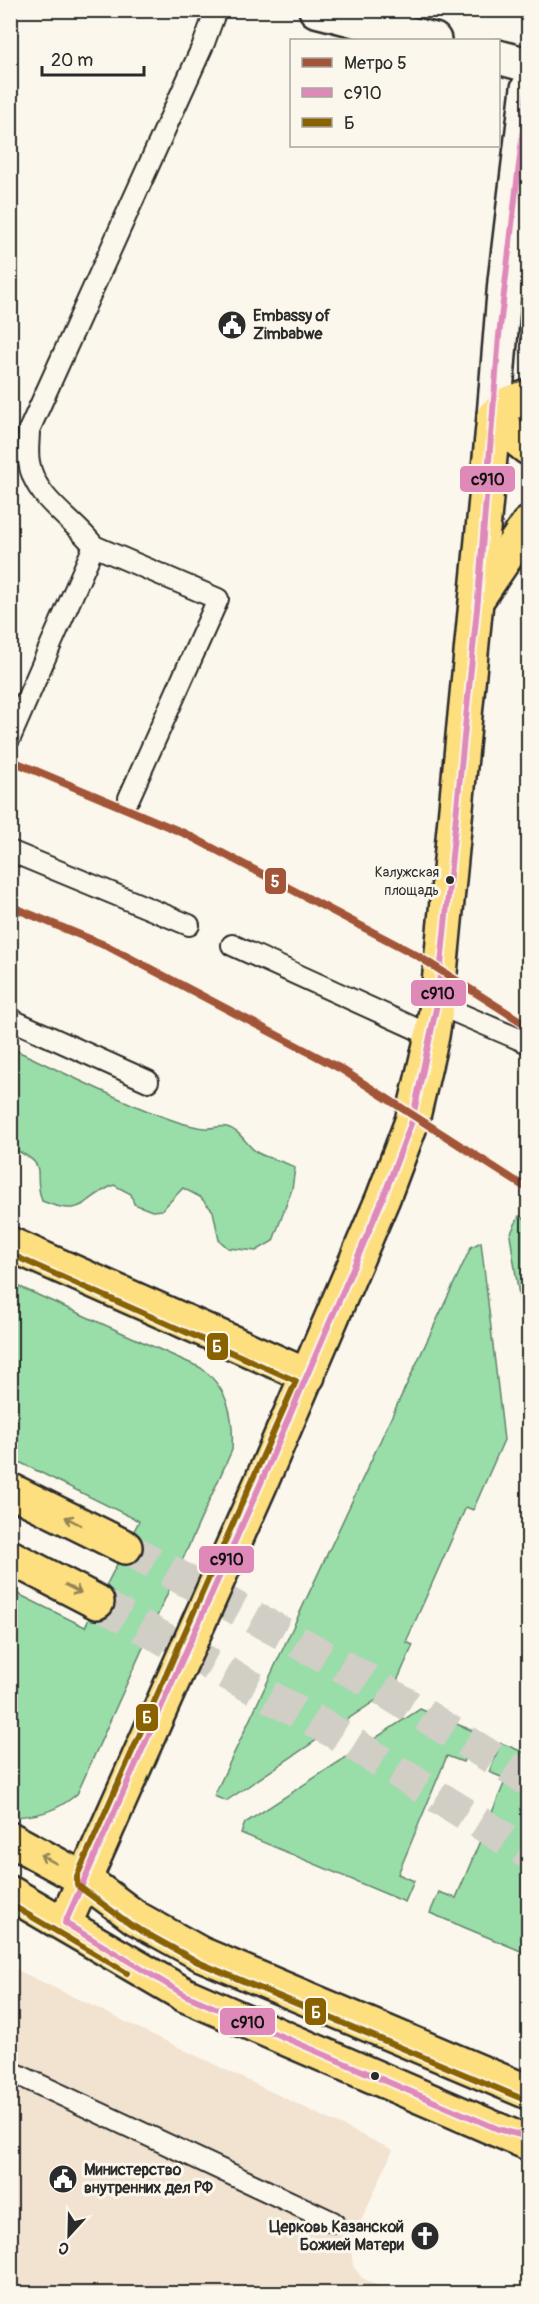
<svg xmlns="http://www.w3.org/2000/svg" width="539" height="2304" font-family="Pangolin,sans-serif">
  <rect width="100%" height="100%" fill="#fbf7ec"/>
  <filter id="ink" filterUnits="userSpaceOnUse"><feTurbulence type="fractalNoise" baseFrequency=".0167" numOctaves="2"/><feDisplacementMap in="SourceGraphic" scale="12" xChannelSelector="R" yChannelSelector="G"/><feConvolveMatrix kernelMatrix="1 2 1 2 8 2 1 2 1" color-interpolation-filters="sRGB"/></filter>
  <g filter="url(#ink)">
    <path fill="#f2e2d0" d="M11 1967 393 2150 355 2234 351 2250 353 2266 362 2278 393 2293 11 2294Z"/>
    <g fill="#99dda9" stroke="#62846a" stroke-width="1.5">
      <path d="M11 1048C56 1069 102 1092 148 1111 166 1118 186 1126 205 1128 213 1129 219 1125 227 1127 242 1131 245 1145 258 1153 270 1160 284 1160 295 1168L292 1189 273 1241 256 1251 228 1248 219 1240 213 1211 200 1197 183 1188 162 1210 152 1211 134 1204 131 1194 114 1185C81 1199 86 1219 42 1201 31 1169 52 1166 11 1148Z"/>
      <path d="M519 1216 528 1220V1357L510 1235Z"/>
      <path d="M481 1242 504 1440 473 1510 466 1507 406 1642 413 1645 394 1688 226 1801 214 1796 471 1247Z"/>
      <path d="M11 1283 201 1368C229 1389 234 1417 232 1450L77 1794C56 1812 38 1816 11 1817L10 1590 85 1627 139 1521 11 1458Z"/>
      <path d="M420 1709 476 1732 463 1762 447 1756 398 1874 414 1881 405 1902 241 1833 245 1823Z"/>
      <path d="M501 1743 528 1754V1954L430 1913 439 1892 456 1898 506 1779 489 1772Z"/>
    </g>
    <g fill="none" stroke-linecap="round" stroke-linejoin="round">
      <g stroke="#d1cec5" stroke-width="33" stroke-dasharray="33 16" stroke-linecap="butt">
        <path d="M125 1547 366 1679 528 1780"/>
        <path d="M97 1602 334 1732 528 1853"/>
      </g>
      <g stroke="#2b2b2b" stroke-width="24">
        <g id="lane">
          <path d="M94 546 218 599 129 798"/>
          <path d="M10 738 94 546C73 519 34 498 29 462 27 452 29 440 29 430L204 43 216 10"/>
          <path d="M10 851 189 925"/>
          <path d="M232 945 432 1036"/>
          <path d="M437 1004 528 1043"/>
          <path d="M10 1019 148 1081"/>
          <path d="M10 2071 333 2222"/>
        </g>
      </g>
      <g stroke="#2b2b2b" stroke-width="38">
        <g id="street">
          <path d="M316 10 434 40"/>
          <path d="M498 57 528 65"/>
        </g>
      </g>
      <g stroke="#2b2b2b" stroke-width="38">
        <path id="secondary" d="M494 416 505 281 528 88"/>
      </g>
      <g stroke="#2b2b2b" stroke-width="38">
        <g id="primary">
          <path d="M494 416 509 433 528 448"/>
          <path d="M494 416 507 404 528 397"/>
          <path d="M480 595 528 524"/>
          <path d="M10 1244 308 1376"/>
          <path d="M10 1490 125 1547"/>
          <path d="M10 1557 97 1602"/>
          <path d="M10 1839 85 1880 136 1918 201 1954 528 2092"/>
          <path d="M10 1893 185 1995 528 2143"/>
          <path d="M65 1923 260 1485 383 1198 412 1121 432 1036 437 1004 494 416"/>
        </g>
      </g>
      <use href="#lane" stroke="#fbf7ec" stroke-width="20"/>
      <use href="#street" stroke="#fbf7ec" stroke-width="33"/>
      <use href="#secondary" stroke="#fbf7ec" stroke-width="33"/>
      <use href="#primary" stroke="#fedf80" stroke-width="33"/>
      <g stroke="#fbf7ec" stroke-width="10">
        <path id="bus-1" d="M528 88 499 336 478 599 437 1004 412 1121 383 1198 260 1485 65 1923 185 1995 498 2129 528 2137"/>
      </g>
      <g stroke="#fbf7ec" stroke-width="10">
        <g id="bus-2">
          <path d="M10 1254 296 1381 77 1876V1885L131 1925 198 1962 525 2100"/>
          <path d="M10 1904 127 1973"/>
        </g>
      </g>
      <use href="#bus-1" stroke="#df89b9" stroke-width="6"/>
      <use href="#bus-2" stroke="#8a6200" stroke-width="6"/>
      <g stroke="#fbf7ec" stroke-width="12">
        <g id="metro-1">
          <path d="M10 760 186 834 418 956 528 1026"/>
          <path d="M10 906 109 947 341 1069 528 1189"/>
        </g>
      </g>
      <use href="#metro-1" stroke="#a35539" stroke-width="8"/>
    </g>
    <defs><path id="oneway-shaft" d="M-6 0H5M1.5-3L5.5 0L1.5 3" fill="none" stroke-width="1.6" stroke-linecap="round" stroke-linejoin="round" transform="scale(1.5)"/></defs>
    <g stroke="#948556">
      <use href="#oneway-shaft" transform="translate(73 1521) rotate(-153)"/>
      <use href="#oneway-shaft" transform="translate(73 1589) rotate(27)"/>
      <use href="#oneway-shaft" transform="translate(48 1859) rotate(-151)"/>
    </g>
  </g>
  <defs>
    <g id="civic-disc" transform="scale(1.5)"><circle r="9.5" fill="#2b2b2b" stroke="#fbf7ec"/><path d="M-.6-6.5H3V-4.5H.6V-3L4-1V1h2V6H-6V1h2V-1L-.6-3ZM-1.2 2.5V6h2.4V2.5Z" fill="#fff"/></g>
    <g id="church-disc" transform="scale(1.5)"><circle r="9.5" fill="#2b2b2b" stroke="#fbf7ec"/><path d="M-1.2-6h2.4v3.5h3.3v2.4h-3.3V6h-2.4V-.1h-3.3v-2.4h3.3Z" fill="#fff"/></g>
  </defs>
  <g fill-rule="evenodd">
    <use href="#civic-disc" x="232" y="325"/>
    <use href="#civic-disc" x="63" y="2179"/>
    <use href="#church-disc" x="425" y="2236"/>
  </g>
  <g fill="#2b2b2b" stroke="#fbf7ec" stroke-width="2">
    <circle cx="450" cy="880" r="5"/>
    <circle cx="375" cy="2076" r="5"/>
  </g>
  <g text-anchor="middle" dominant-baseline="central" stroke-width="6" stroke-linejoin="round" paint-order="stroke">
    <g font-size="14" fill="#2b2b2b" stroke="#fbf7ec" text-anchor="end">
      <text x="439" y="872">Калужская<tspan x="439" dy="18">площадь</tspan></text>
    </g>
    <g font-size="16" font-weight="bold" fill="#2b2b2b" stroke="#fbf7ec" text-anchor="start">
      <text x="253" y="316">Embassy of<tspan x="253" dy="18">Zimbabwe</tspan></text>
      <text x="84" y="2170">Министерство<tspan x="84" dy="18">внутренних дел РФ</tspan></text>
      <text x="404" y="2227" text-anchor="end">Церковь Казанской<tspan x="404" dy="18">Божией Матери</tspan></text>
    </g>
  </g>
  <g stroke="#fbf7ec" stroke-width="2">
    <rect x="459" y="465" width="57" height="28" rx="6" fill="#df89b9"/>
    <rect x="264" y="867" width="23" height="28" rx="6" fill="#a35539"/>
    <rect x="410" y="979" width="57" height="28" rx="6" fill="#df89b9"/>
    <rect x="206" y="1332" width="23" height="29" rx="6" fill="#8a6200"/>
    <rect x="198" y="1545" width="57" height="29" rx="6" fill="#df89b9"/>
    <rect x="135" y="1703" width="24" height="29" rx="6" fill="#8a6200"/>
    <rect x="304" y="1997" width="23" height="29" rx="6" fill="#8a6200"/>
    <rect x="219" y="2007" width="57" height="29" rx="6" fill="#df89b9"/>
  </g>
  <g font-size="16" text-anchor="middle" font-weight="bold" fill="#fff">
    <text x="275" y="887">5</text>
    <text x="217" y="1352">Б</text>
    <text x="147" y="1723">Б</text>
    <text x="316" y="2018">Б</text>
  </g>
  <g font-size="16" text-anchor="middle" font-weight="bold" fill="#111">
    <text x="488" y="485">с910</text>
    <text x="438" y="999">с910</text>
    <text x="227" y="1565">с910</text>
    <text x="248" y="2028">с910</text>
  </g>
  <rect width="539" height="2304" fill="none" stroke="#fbf7ec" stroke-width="36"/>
  <rect x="18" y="18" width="503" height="2268" fill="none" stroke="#2b2b2b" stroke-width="2" filter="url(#ink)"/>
  <rect x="290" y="39" width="210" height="108" fill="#fbf7ec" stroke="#a8a59f" stroke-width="1.5"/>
  <rect x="302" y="58" width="30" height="9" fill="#a35539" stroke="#a8a59f" stroke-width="1.5"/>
  <text x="344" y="69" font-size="18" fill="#2b2b2b">Метро 5</text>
  <rect x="302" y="88" width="30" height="9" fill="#df89b9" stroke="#a8a59f" stroke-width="1.5"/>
  <text x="344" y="99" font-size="18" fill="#2b2b2b">с910</text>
  <rect x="302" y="118" width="30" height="9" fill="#8a6200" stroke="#a8a59f" stroke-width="1.5"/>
  <text x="344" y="129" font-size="18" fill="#2b2b2b">Б</text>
  <g transform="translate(69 2235) rotate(202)" stroke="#fbf7ec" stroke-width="4.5" paint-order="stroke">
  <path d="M0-4.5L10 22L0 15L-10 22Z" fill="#2b2b2b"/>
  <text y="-9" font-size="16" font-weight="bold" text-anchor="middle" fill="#2b2b2b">С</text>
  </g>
  <path d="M42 66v9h102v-9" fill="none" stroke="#2b2b2b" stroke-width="3"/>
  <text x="51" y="66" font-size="18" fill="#2b2b2b" stroke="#fbf7ec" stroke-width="4.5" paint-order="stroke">20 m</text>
</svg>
